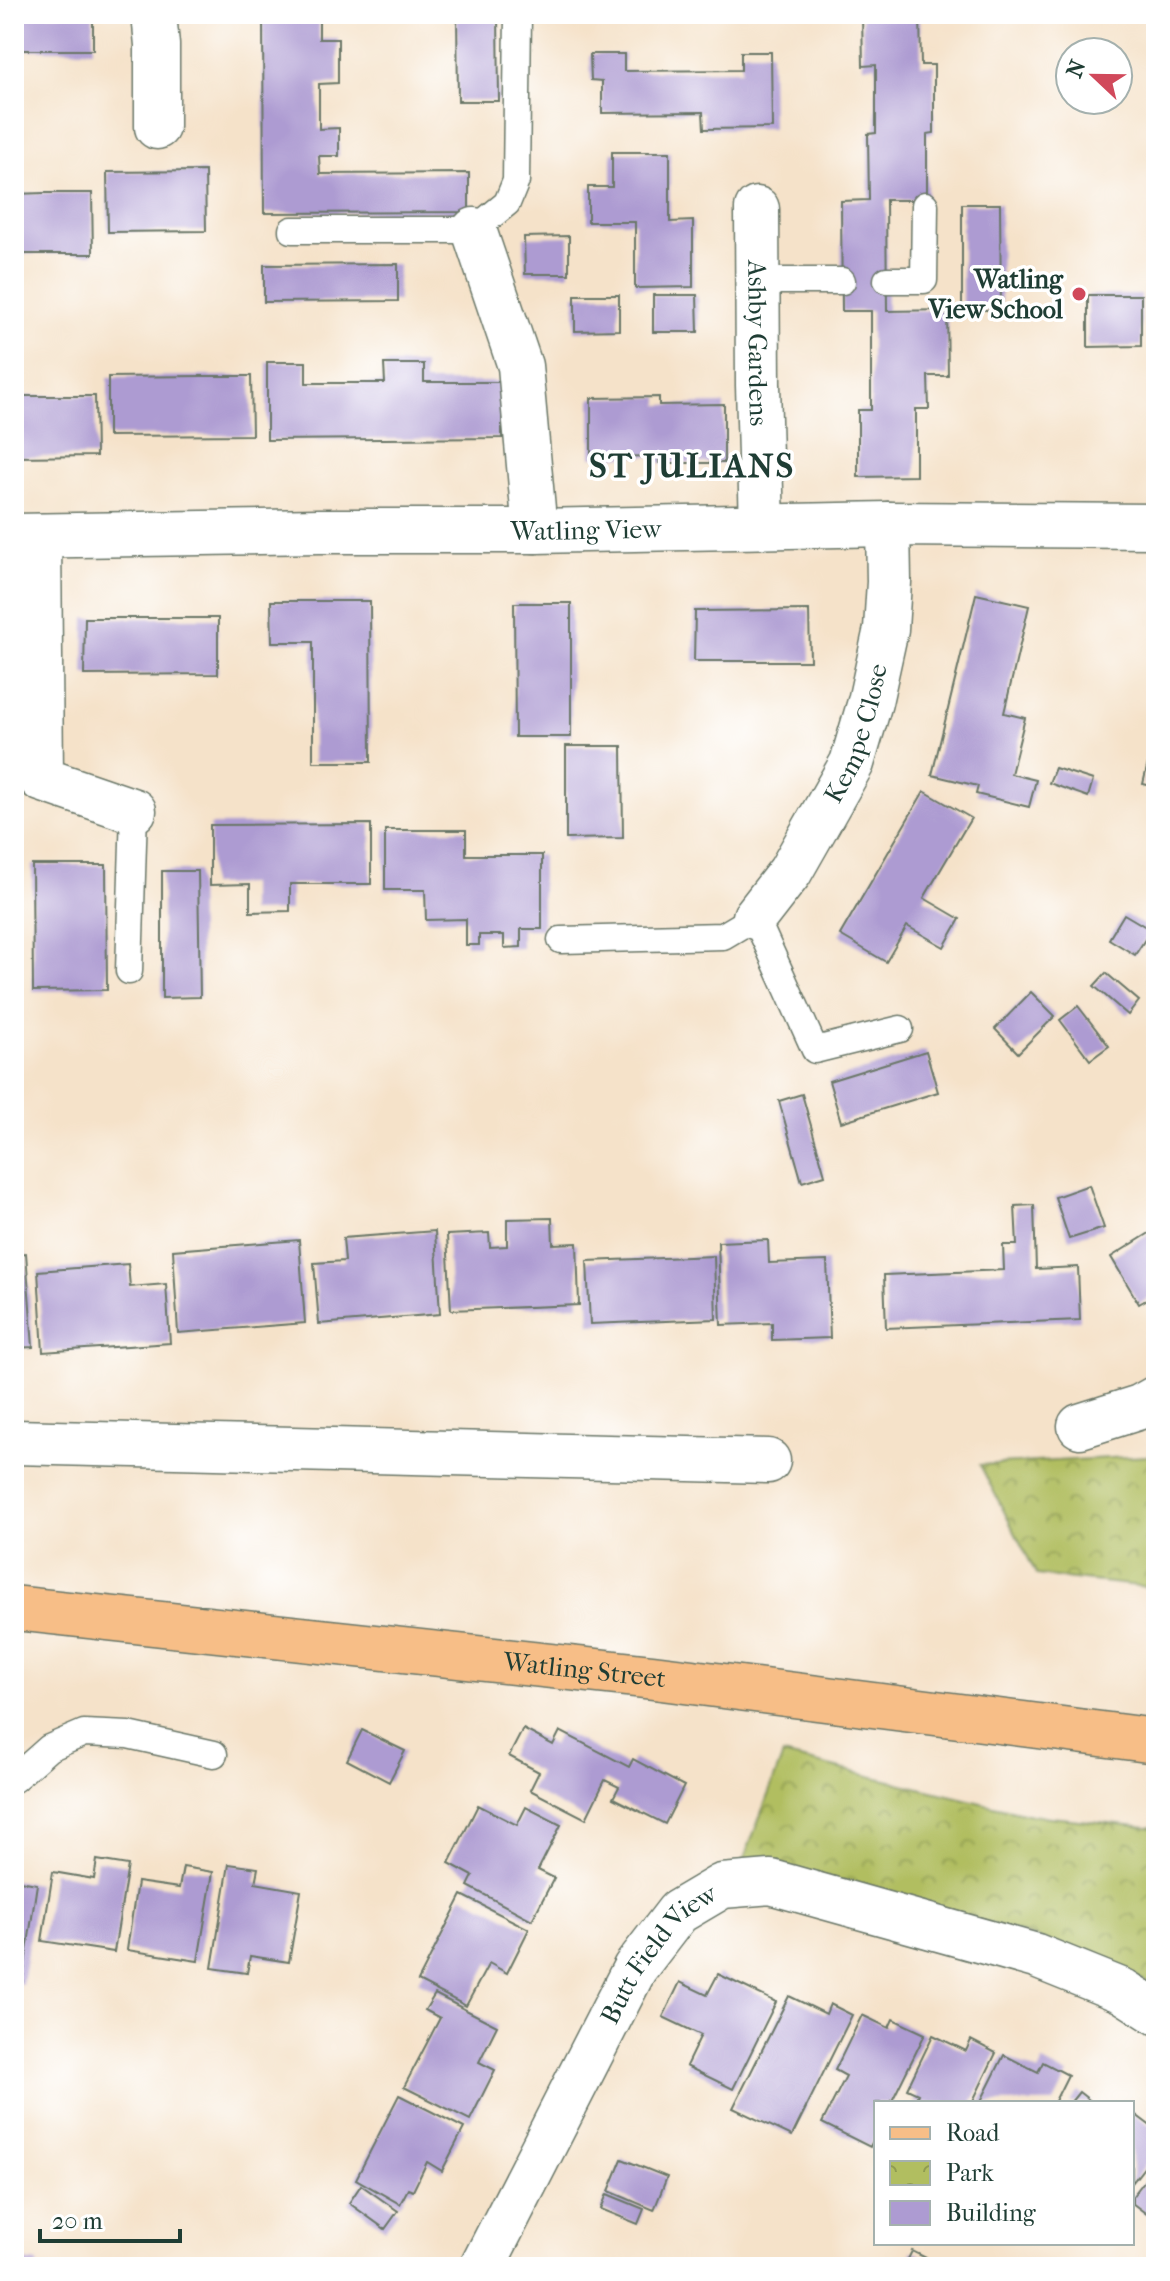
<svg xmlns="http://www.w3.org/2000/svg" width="1170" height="2281" font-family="'IM FELL French Canon',serif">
  <defs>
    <pattern id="park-crowns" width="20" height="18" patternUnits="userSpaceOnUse" patternTransform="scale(2)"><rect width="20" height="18" fill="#b1be60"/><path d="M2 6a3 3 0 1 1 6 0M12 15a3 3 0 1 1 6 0" fill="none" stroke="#8f9c50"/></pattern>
  </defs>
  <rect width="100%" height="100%" fill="#fff"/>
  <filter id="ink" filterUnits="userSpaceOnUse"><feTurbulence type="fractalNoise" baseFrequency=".0125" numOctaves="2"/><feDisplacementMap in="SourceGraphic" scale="16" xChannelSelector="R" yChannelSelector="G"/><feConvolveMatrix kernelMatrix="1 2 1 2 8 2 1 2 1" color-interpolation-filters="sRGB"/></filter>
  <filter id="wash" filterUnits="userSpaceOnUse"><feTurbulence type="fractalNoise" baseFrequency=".006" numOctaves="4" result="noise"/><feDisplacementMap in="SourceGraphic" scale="32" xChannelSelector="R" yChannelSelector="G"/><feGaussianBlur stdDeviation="1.8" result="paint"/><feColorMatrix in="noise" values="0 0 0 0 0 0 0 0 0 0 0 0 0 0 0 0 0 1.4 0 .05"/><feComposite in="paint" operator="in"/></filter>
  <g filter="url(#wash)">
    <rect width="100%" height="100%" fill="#f5e2c9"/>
    <g fill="url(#park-crowns)" stroke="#687e4a" stroke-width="2">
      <path d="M1156 1449V1588L1037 1575 980 1465 1148 1456Z"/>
      <path d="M783 1755 1031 1815 1156 1828V1987L1099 1957 994 1925 792 1868 743 1862Z"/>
    </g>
    <g id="blocks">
      <g fill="#ad9bd2">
        <rect x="14" y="14" width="79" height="36"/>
        <path d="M263 14H319V39H338V83L319 84V129L339 128V156H319L320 174 469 173V212L264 213Z"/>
        <path d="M457 14H498L499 101H458Z"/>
        <path d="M862 14H920L921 65H934V133L927 134V200H886L887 311 947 310 948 376H928L929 409H916V476L858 477V410H871V311H842L841 201 869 200 868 134 876 133V65L863 66Z"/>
        <path d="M741 52H771L772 128 704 129 703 112 602 113V81L591 80 590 54H624V71L741 70Z"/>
        <path d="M612 152H670V222L693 221V287L635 288V222H588V187H612Z"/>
        <path d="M205 171 206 231 108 232 107 172Z"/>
        <path d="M45 193H92L93 254H14V194Z"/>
        <path d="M962 204H1000L1001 310H962Z"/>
        <path d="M569 236V274H525L524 237Z"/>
        <path d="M398 264V301L264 302V265Z"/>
        <path d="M575 295H619V330L575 331Z"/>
        <path d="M653 295H697L698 332H653Z"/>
        <path d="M1088 295H1141V346L1088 347Z"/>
        <path d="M267 362H306V383H385L384 364H424V382H502V438L267 440Z"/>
        <path d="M203 376H251L252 435 108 436V377Z"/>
        <path d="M14 396H95L96 456 14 457Z"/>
        <path d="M659 397V405L724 404V463H659V456L591 457V398Z"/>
        <path d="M976 594 1029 606 1004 713 1025 718 1011 774 1036 780 1029 807 976 794 978 786 932 775Z"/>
        <path d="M271 601H370L371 762H313V642H272Z"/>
        <path d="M514 603H571V737H515Z"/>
        <path d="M809 610 810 661H694L695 611Z"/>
        <path d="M85 618H218V674L84 675Z"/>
        <path d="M1155 734 1156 735V787L1143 784Z"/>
        <path d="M566 746H622L623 838 566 839Z"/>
        <path d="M1055 768 1093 780 1088 797 1049 783Z"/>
        <path d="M924 791 971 818 924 898 960 919 944 947 907 926 886 962 840 935Z"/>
        <path d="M371 824V884H290V911L250 912V884L210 885V825Z"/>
        <path d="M385 830H466V855H542V929H521V947L504 948V935H479V945H466V919L426 920 425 890H385Z"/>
        <path d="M32 865H106L107 990 33 991Z"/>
        <path d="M162 871H198L200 997 162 998Z"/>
        <path d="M1124 914 1151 930 1135 955 1109 939Z"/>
        <path d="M1106 973 1139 1001 1128 1015 1094 986Z"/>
        <path d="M1031 992 1055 1016 1018 1053 995 1029Z"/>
        <path d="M1078 1006 1109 1046 1090 1060 1060 1020Z"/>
        <path d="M926 1051 938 1092 841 1122 829 1081Z"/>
        <path d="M802 1094 825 1175 802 1182 779 1101Z"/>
        <path d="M1089 1185 1104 1228 1069 1239 1055 1197Z"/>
        <path d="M1034 1205 1036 1269 1078 1267 1080 1320 886 1328 884 1275 1004 1270 1003 1245H1017L1015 1206Z"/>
        <path d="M552 1218 553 1244 577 1243 579 1305 451 1310 447 1235 489 1233 490 1247 507 1246V1219Z"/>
        <path d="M1156 1229V1294L1139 1304 1111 1257Z"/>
        <path d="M435 1231 440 1314 319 1324 314 1263 345 1261 343 1238Z"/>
        <path d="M299 1240 305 1323 178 1333 173 1250Z"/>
        <path d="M768 1240 769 1263 827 1261 830 1338 772 1340V1323L721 1325 718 1242Z"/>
        <path d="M26 1253 33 1347 14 1348V1254Z"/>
        <path d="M714 1256 716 1319 590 1324 587 1261Z"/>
        <path d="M128 1264 130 1287 166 1284 170 1343 43 1352 38 1271Z"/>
        <path d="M523 1729 553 1745 560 1731 629 1767 633 1759 684 1786 665 1824 613 1798 619 1787 605 1780 586 1819 530 1790 539 1772 509 1756Z"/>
        <path d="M362 1730 405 1751 389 1782 347 1760Z"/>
        <path d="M478 1805 517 1825 526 1807 561 1825 538 1870 554 1878 532 1920 468 1886 473 1876 449 1863Z"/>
        <path d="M97 1860 128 1865 114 1952 42 1941 53 1872 94 1879Z"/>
        <path d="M229 1864 258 1868 255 1883 301 1891 289 1962 250 1956 247 1973 212 1968Z"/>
        <path d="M183 1867 213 1872 198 1961 127 1950 137 1882 179 1888Z"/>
        <path d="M14 1880 37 1884 22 1984 14 1983Z"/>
        <path d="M462 1895 529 1929 507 1973 489 1963 466 2006 418 1981Z"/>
        <path d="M718 1974 776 2002 733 2089 686 2066 701 2035 663 2017 680 1982 707 1995Z"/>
        <path d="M435 1994 497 2026 479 2062 495 2070 470 2120 404 2087 440 2018 425 2010Z"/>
        <path d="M789 1996 826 2014 830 2004 852 2015 792 2136 733 2108Z"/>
        <path d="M862 2015 889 2028 893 2019 925 2034 891 2103H876V2134L870 2147 822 2123 846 2076 835 2070Z"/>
        <path d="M933 2035 966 2051 971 2040 996 2053 972 2103H914L918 2094 907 2089Z"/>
        <path d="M1004 2055 1038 2072 1043 2062 1068 2075 1054 2103H980Z"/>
        <path d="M1079 2092 1093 2103H1070Z"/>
        <path d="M399 2095 464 2128 442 2171 427 2162 413 2191 408 2189 400 2204 356 2179Z"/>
        <path d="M1132 2112 1156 2130V2152L1132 2183Z"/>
        <path d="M622 2159 667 2177 654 2210 609 2191Z"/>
        <path d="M1156 2166V2221L1132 2203V2197Z"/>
        <path d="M361 2185 398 2211 385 2229 349 2203Z"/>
        <path d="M607 2194 644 2209 638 2224 601 2209Z"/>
        <path d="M912 2251 944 2267H904Z"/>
        <path d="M14 2260 38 2263 37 2267H14Z"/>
      </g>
    </g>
  </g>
  <g filter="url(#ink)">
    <use href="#blocks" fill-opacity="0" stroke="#6a7768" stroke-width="2"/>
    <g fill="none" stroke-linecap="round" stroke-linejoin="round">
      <g stroke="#6a7768" stroke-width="29">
        <g id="service">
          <path d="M292 230H474L507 203 516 181 518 14"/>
          <path d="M887 280H924L925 205"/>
          <path d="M758 281H842"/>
          <path d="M561 940 723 936 755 917 815 1050 900 1029"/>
          <path d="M129 971 134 811"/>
          <path d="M14 1779 49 1748 84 1733 128 1735 214 1754"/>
        </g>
      </g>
      <g stroke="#6a7768" stroke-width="47">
        <g id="minor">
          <path d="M154 14 157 45V127"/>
          <path id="s1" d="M757 209 758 385 762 526"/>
          <path d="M474 230 520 366 535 531"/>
          <path id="s2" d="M14 536 319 531H535L888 524 1156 526"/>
          <path d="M39 536 41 779 134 811"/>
          <path id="s3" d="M755 917 790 872 852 763 870 702 886 629 889 582 888 524"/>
          <path d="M1080 1426 1140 1407 1156 1398"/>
          <path d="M14 1442 768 1461"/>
          <path id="s4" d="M482 2267 635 1968 678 1912 722 1886 771 1882 1036 1956 1123 1991 1156 2012"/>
        </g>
      </g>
      <g stroke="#6a7768" stroke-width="47">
        <g id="primary">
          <path id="s5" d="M14 1608 653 1677 1156 1741"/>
        </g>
      </g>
      <use href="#service" stroke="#fff" stroke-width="26"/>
      <use href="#minor" stroke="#fff" stroke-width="44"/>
      <use href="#primary" stroke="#f7be87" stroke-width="44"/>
    </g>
  </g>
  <circle fill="#d1495b" stroke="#fff" stroke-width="3" cx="1079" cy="294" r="8"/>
  <g text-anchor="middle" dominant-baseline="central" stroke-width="7" stroke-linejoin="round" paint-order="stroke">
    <g font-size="26" font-weight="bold" fill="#1f3d34" stroke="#fff" text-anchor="end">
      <text x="1063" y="279">Watling<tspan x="1063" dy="30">View School</tspan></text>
    </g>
    <g font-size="26" fill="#1f3d34" stroke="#fff">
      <text stroke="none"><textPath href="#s1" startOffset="134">Ashby Gardens</textPath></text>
      <text stroke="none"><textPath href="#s2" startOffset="572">Watling View</textPath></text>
      <text stroke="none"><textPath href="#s3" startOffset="212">Kempe Close</textPath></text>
      <text stroke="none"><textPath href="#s5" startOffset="574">Watling Street</textPath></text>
      <text stroke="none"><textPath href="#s4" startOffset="362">Butt Field View</textPath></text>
    </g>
    <g font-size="34" font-weight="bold" letter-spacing="2" fill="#1f3d34" stroke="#fff">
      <text x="692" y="466">ST JULIANS</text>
    </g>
  </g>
  <rect width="1170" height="2281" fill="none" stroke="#fff" stroke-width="48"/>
  <rect x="874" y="2101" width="260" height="144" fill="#ffffff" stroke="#a5b1ae" stroke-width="2"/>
  <rect x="890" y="2127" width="40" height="12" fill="#f7be87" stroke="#a5b1ae" stroke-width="2"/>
  <text x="946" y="2141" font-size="24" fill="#1f3d34">Road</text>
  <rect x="890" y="2161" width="40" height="24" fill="url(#park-crowns)" stroke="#a5b1ae" stroke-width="2"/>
  <text x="946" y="2181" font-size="24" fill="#1f3d34">Park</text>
  <rect x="890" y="2201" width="40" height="24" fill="#ad9bd2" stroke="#a5b1ae" stroke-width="2"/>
  <text x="946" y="2221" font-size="24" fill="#1f3d34">Building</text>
  <g transform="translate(1094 76) rotate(292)"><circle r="38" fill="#ffffff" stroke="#a5b1ae" stroke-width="2"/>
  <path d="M0-6L14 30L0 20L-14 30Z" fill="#d1495b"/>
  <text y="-12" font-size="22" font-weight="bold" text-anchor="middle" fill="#1f3d34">N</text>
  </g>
  <path d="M40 2229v12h140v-12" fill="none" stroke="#1f3d34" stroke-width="4"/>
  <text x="52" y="2229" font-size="24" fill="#1f3d34" stroke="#ffffff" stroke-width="6" paint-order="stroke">20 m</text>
</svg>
